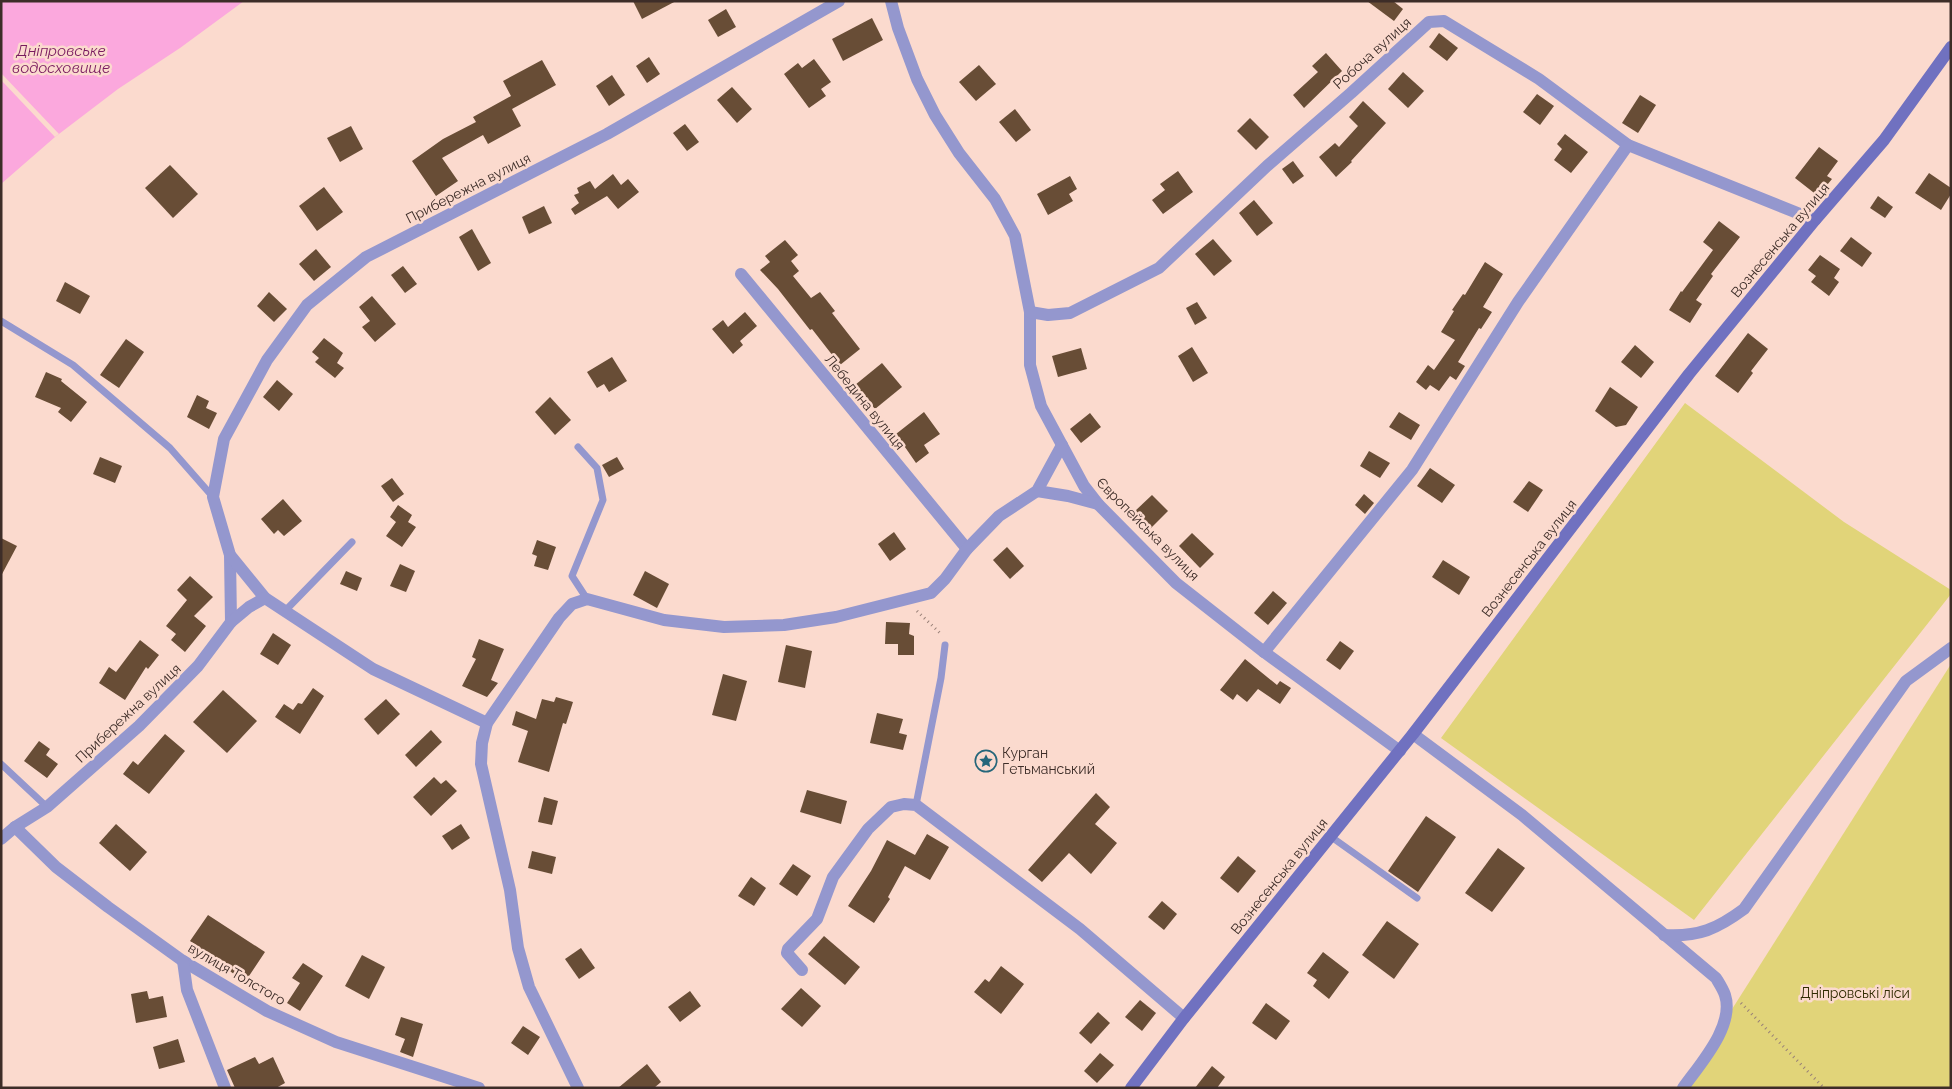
<svg xmlns="http://www.w3.org/2000/svg" width="1952" height="1089" font-family="Raleway,sans-serif">
  <rect width="100%" height="100%" fill="#fbdace"/>
  <g fill="#e1d479">
    <path d="M1685 403 1844 522 1951 590V594L1694 920 1441 738Z"/>
    <path d="M1951 664V1088H1682Z"/>
  </g>
  <path fill="#fba8dd" d="M1 1H244L180 48 118 89 55 137 1 184Z"/>
  <path fill="#fbdace" d="M1 73 59 134 55 137 1 80Z"/>
  <g fill="#684d36">
    <path d="M633 1H676L642 19Z"/>
    <path d="M1367 1H1393L1403 9 1394 21Z"/>
    <path d="M726 9 736 27 718 37 708 20Z"/>
    <path d="M872 18 883 40 843 61 832 39Z"/>
    <path d="M1439 33 1458 48 1447 61 1429 47Z"/>
    <path d="M1326 53 1342 71 1304 108 1293 95 1318 72 1312 66Z"/>
    <path d="M649 57 660 74 647 83 636 66Z"/>
    <path d="M814 59 831 82 821 89 826 96 809 108 784 74 798 63 802 68Z"/>
    <path d="M542 60 556 85 512 109 521 126 488 144 483 135 442 158 458 181 436 196 412 161 443 139 476 122 473 117 511 96 503 81Z"/>
    <path d="M979 65 996 84 976 101 959 82Z"/>
    <path d="M1403 72 1424 91 1408 108 1388 89Z"/>
    <path d="M612 75 625 95 609 106 596 86Z"/>
    <path d="M732 87 752 109 737 123 717 100Z"/>
    <path d="M1537 94 1554 106 1540 125 1523 112Z"/>
    <path d="M1640 95 1656 105 1638 133 1622 123Z"/>
    <path d="M1363 101 1386 123 1351 161 1352 162 1336 177 1319 157 1335 143 1339 147 1358 126 1349 117Z"/>
    <path d="M1015 109 1031 130 1016 142 999 122Z"/>
    <path d="M1250 118 1269 137 1256 150 1237 131Z"/>
    <path d="M685 124 699 142 687 151 673 133Z"/>
    <path d="M351 126 363 149 340 162 327 138Z"/>
    <path d="M1565 134 1588 152 1571 173 1554 160 1562 149 1557 144Z"/>
    <path d="M1819 147 1838 161 1827 176 1832 179 1818 196 1795 178Z"/>
    <path d="M1293 161 1304 176 1293 184 1282 169Z"/>
    <path d="M170 165 198 194 173 218 145 188Z"/>
    <path d="M1178 171 1193 192 1163 214 1152 200 1165 190 1160 184Z"/>
    <path d="M1929 173 1951 188V194L1941 210 1915 193Z"/>
    <path d="M613 174 621 185 628 179 639 192 618 209 607 196 575 215 571 209 579 203 574 195 579 193 577 188 590 181 595 189Z"/>
    <path d="M1070 176 1077 189 1069 194 1073 201 1048 215 1037 194Z"/>
    <path d="M324 187 343 212 317 231 299 206Z"/>
    <path d="M1878 196 1893 207 1885 218 1870 208Z"/>
    <path d="M1254 200 1273 223 1257 236 1239 213Z"/>
    <path d="M544 206 552 223 529 234 522 217Z"/>
    <path d="M1719 221 1740 237 1711 274 1713 276 1696 300 1702 304 1690 323 1669 310 1681 291 1682 292 1713 250 1703 242Z"/>
    <path d="M472 229 491 263 478 271 459 237Z"/>
    <path d="M1851 237 1872 253 1862 267 1840 251Z"/>
    <path d="M1213 239 1232 261 1214 276 1195 254Z"/>
    <path d="M785 240 798 255 791 261 799 271 793 276 811 298 820 292 835 311 832 313 860 349 840 365 812 329 810 330 778 289 760 270 770 262 765 256Z"/>
    <path d="M316 249 331 267 314 281 299 264Z"/>
    <path d="M1820 255 1840 269 1834 278 1839 282 1829 296 1811 282 1816 276 1808 270Z"/>
    <path d="M1485 262 1503 274 1483 307 1492 312 1481 329 1479 328 1458 362 1465 366 1456 380 1450 376 1439 391 1430 385 1426 390 1416 382 1428 365 1434 370 1455 340 1441 332 1454 311 1452 310 1463 294 1465 295Z"/>
    <path d="M403 266 417 284 405 293 391 275Z"/>
    <path d="M65 282 90 296 80 314 56 301Z"/>
    <path d="M269 292 287 309 274 322 257 306Z"/>
    <path d="M372 296 396 324 375 342 362 327 370 321 359 307Z"/>
    <path d="M1197 302 1207 318 1195 325 1186 308Z"/>
    <path d="M745 312 757 326 740 341 743 345 733 354 712 329 723 320 728 327Z"/>
    <path d="M1748 333 1768 349 1751 371 1753 373 1738 393 1715 376Z"/>
    <path d="M324 338 343 353 337 363 344 368 335 378 315 362 319 358 312 352Z"/>
    <path d="M126 339 144 352 119 388 100 375Z"/>
    <path d="M1635 345 1654 362 1641 378 1621 362Z"/>
    <path d="M1192 347 1208 373 1193 382 1178 356Z"/>
    <path d="M1081 348 1087 369 1058 377 1052 356Z"/>
    <path d="M612 357 627 381 609 392 604 384 597 388 587 372Z"/>
    <path d="M882 363 902 387 875 409 855 385Z"/>
    <path d="M46 372 62 379 61 381 87 402 71 422 58 412 61 408 35 397Z"/>
    <path d="M277 380 293 394 279 411 263 397Z"/>
    <path d="M1610 387 1638 407 1626 425 1616 427 1595 411Z"/>
    <path d="M197 395 209 401 206 408 217 413 209 429 187 417Z"/>
    <path d="M550 397 571 420 555 435 535 412Z"/>
    <path d="M924 412 940 434 924 445 929 453 916 463 896 434Z"/>
    <path d="M1399 412 1420 425 1411 440 1389 427Z"/>
    <path d="M1090 413 1101 427 1081 443 1070 429Z"/>
    <path d="M1369 451 1390 463 1380 478 1360 466Z"/>
    <path d="M100 457 122 466 115 483 93 474Z"/>
    <path d="M617 457 624 469 609 477 602 465Z"/>
    <path d="M1430 468 1455 485 1442 503 1417 486Z"/>
    <path d="M392 478 404 494 393 502 381 486Z"/>
    <path d="M1529 481 1543 490 1528 512 1513 502Z"/>
    <path d="M1364 494 1374 503 1365 514 1355 505Z"/>
    <path d="M1152 495 1168 511 1150 529 1134 512Z"/>
    <path d="M283 499 302 521 284 536 278 530 274 534 261 519Z"/>
    <path d="M398 505 412 515 408 522 416 527 402 547 386 536 396 522 390 517Z"/>
    <path d="M894 532 906 549 890 561 878 544Z"/>
    <path d="M1192 533 1214 554 1200 568 1179 546Z"/>
    <path d="M1 538 17 546 1 576Z"/>
    <path d="M537 540 556 547 548 570 534 566 537 556 532 554Z"/>
    <path d="M1007 547 1024 566 1010 579 993 560Z"/>
    <path d="M1443 560 1470 577 1459 595 1432 577Z"/>
    <path d="M400 564 415 571 406 592 390 586Z"/>
    <path d="M346 571 362 578 357 591 340 584Z"/>
    <path d="M645 571 669 584 657 608 633 595Z"/>
    <path d="M190 576 213 597 194 616 206 626 185 652 171 640 176 634 166 626 187 600 177 590Z"/>
    <path d="M1273 591 1287 603 1268 625 1254 613Z"/>
    <path d="M886 622 910 623 909 634 914 636V655H898V644H885Z"/>
    <path d="M273 633 291 645 278 665 260 654Z"/>
    <path d="M479 639 504 649 491 680 498 683 487 697 462 686 476 659 472 657Z"/>
    <path d="M140 640 159 655 148 669 146 667 125 700 99 683 109 667 116 672Z"/>
    <path d="M1340 641 1354 651 1340 670 1326 660Z"/>
    <path d="M786 645 812 651 805 688 778 682Z"/>
    <path d="M1245 659 1277 685 1280 681 1291 688 1280 704 1258 689 1247 702 1237 694 1233 700 1220 690Z"/>
    <path d="M723 674 747 681 736 721 712 715Z"/>
    <path d="M313 688 324 696 300 734 275 717 284 704 293 710 298 703 302 704Z"/>
    <path d="M223 690 257 721 227 753 193 722Z"/>
    <path d="M556 697 573 702 566 724 563 723 549 772 518 762 528 731 512 725 516 711 536 719 542 699 554 702Z"/>
    <path d="M386 699 400 714 378 735 364 719Z"/>
    <path d="M877 713 903 719 899 733 907 735 903 750 870 743Z"/>
    <path d="M431 730 442 742 416 767 405 755Z"/>
    <path d="M165 734 185 751 149 794 123 774 133 761 138 765Z"/>
    <path d="M39 741 50 749 46 755 58 764 47 778 24 761Z"/>
    <path d="M434 777 441 784 446 780 457 791 431 816 413 797Z"/>
    <path d="M807 790 847 801 841 824 800 812Z"/>
    <path d="M1096 793 1110 807 1095 824 1117 843 1091 874 1069 853 1042 882 1028 870Z"/>
    <path d="M544 797 558 801 552 825 538 822Z"/>
    <path d="M1426 816 1456 837 1418 892 1388 871Z"/>
    <path d="M116 824 147 852 130 871 99 843Z"/>
    <path d="M461 824 470 838 452 850 442 836Z"/>
    <path d="M927 834 949 847 930 880 905 866 888 897 890 899 874 923 848 906 871 871 887 840 915 855Z"/>
    <path d="M1498 848 1525 868 1492 912 1465 893Z"/>
    <path d="M532 851 556 857 552 874 528 868Z"/>
    <path d="M1238 856 1256 871 1238 893 1220 878Z"/>
    <path d="M793 864 811 876 797 896 779 884Z"/>
    <path d="M751 877 766 888 754 906 738 896Z"/>
    <path d="M1162 901 1177 914 1164 930 1148 917Z"/>
    <path d="M208 915 265 952 245 982 227 969 229 967 190 941Z"/>
    <path d="M1387 921 1419 944 1394 979 1362 955Z"/>
    <path d="M824 936 860 967 845 985 808 954Z"/>
    <path d="M581 948 595 968 579 979 565 959Z"/>
    <path d="M1323 952 1349 972 1329 999 1313 986 1317 980 1307 973Z"/>
    <path d="M362 955 385 967 369 999 345 986Z"/>
    <path d="M303 963 323 976 300 1011 287 1003 300 983 292 978Z"/>
    <path d="M1001 966 1024 984 1001 1014 974 992 985 979 989 982Z"/>
    <path d="M801 988 821 1006 802 1027 781 1009Z"/>
    <path d="M147 991 149 999 163 996 167 1017 136 1023 131 994Z"/>
    <path d="M690 991 701 1006 680 1022 668 1007Z"/>
    <path d="M1140 1000 1156 1013 1142 1031 1125 1017Z"/>
    <path d="M1266 1003 1290 1021 1276 1040 1252 1023Z"/>
    <path d="M1098 1012 1110 1023 1091 1044 1079 1033Z"/>
    <path d="M401 1017 423 1024 413 1057 400 1052 405 1039 395 1035Z"/>
    <path d="M523 1026 540 1037 528 1055 511 1043Z"/>
    <path d="M178 1039 185 1062 159 1069 153 1047Z"/>
    <path d="M1100 1053 1114 1065 1097 1083 1084 1071Z"/>
    <path d="M255 1057 259 1064 273 1057 285 1083 276 1088H235L227 1070Z"/>
    <path d="M647 1064 661 1082 654 1088H618Z"/>
    <path d="M1212 1066 1225 1077 1217 1088H1195Z"/>
  </g>
  <g fill="none" stroke-linecap="round" stroke-linejoin="round">
    <g stroke="#998178" stroke-width="3" stroke-dasharray="1 4" stroke-linecap="butt">
      <path d="M917 611 941 634"/>
      <path d="M1741 1003 1824 1088"/>
    </g>
    <g stroke="#9497ce" stroke-width="7">
      <path d="M1 321 73 365 170 448 213 497"/>
      <path d="M578 447 597 468 603 500 572 576 587 599"/>
      <path d="M284 612 352 542"/>
      <path d="M1 764 47 807"/>
      <path d="M916 805 941 678 945 645"/>
      <path d="M1330 836 1417 898"/>
    </g>
    <g stroke="#9497ce" stroke-width="12">
      <path d="M891 1 898 28 917 79 935 115 959 153 995 199 1015 236 1030 312V365L1041 406 1084 486 1098 504 1176 583 1264 652 1400 751"/>
      <path d="M741 274 967 549"/>
      <path d="M1030 312 1048 315 1070 313 1159 268 1267 166 1351 93 1429 22 1444 21 1539 79 1628 145 1815 220"/>
      <path d="M1037 491 1068 496 1098 504"/>
      <path d="M230 555 231 622"/>
      <path d="M1264 652 1412 470 1518 302 1628 145"/>
      <path d="M487 723 373 669 265 598 230 555 213 497 224 439 267 360 307 305 366 257 607 134 839 1"/>
      <path d="M1413 734 1522 815 1716 978C1719 983 1723 989 1725 995 1735 1026 1700 1064 1683 1088"/>
      <path d="M15 827 56 867 108 907 183 961 267 1011 336 1042 479 1088"/>
      <path d="M1 839 15 827 47 807 139 726 198 666 231 622 249 607 265 598"/>
      <path d="M1664 935C1699 937 1717 929 1744 909L1906 681 1951 648"/>
      <path d="M183 961 187 990 225 1088"/>
      <path d="M802 970 787 953 788 949 817 919 833 877 868 829 891 807 904 804 916 805 1080 929 1184 1018"/>
      <path d="M578 1088 529 987 518 948 510 890 481 764 482 743 487 723 559 618 572 604 587 599 664 620 724 627 784 625 836 617 931 593 945 579 967 549 999 516 1037 491 1062 445"/>
    </g>
    <path stroke="#7071c0" stroke-width="12" d="M1131 1088 1184 1018 1413 734 1689 374 1815 220 1884 140 1951 47"/>
  </g>
  <defs>
    <g id="sight-ring" transform="scale(1.125)"><circle r="9.5" fill="#fbdace" stroke="#25667a" stroke-width="1.5"/><path d="M0-6L1.8-2.2L6-1.7L2.9 1.2L3.7 5.4L0 3.3L-3.7 5.4L-2.9 1.2L-6-1.7L-1.8-2.2Z" fill="#25667a"/></g>
  </defs>
  <g fill-rule="evenodd">
    <use href="#sight-ring" x="986" y="761"/>
  </g>
  <g text-anchor="middle" dominant-baseline="central" stroke-width="5" stroke-linejoin="round" paint-order="stroke">
    <g font-size="14" fill="#3d2d28" stroke="#fbdace">
      <text transform="translate(1372 53) rotate(-42)">Робоча вулиця</text>
      <text transform="translate(468 188) rotate(-27)">Прибережна вулиця</text>
      <text transform="translate(1780 240) rotate(-50)">Вознесенська вулиця</text>
      <text transform="translate(865 402) rotate(51)">Лебедина вулиця</text>
      <text transform="translate(1148 529) rotate(45)">Європейська вулиця</text>
      <text transform="translate(1529 558) rotate(-52)">Вознесенська вулиця</text>
      <text transform="translate(128 713) rotate(-43)">Прибережна вулиця</text>
      <text transform="translate(1279 876) rotate(-51)">Вознесенська вулиця</text>
      <text transform="translate(237 974) rotate(30)">вулиця Толстого</text>
    </g>
    <g font-size="14" fill="#3d2d28" stroke="#fbdace" text-anchor="start">
      <text x="1002" y="753">Курган<tspan x="1002" dy="16">Гетьманський</tspan></text>
    </g>
    <g font-size="14" fill="#302b01" stroke="#fbdace">
      <text x="1855" y="993">Дніпровські ліси</text>
    </g>
    <g font-size="15" font-style="italic" fill="#791b5f" stroke="#fbdace">
      <text x="61" y="51">Дніпровське<tspan x="61" dy="17">водосховище</tspan></text>
    </g>
  </g>
  <rect width="1952" height="1089" fill="none" stroke="#3d2d28" stroke-width="5"/>
</svg>
